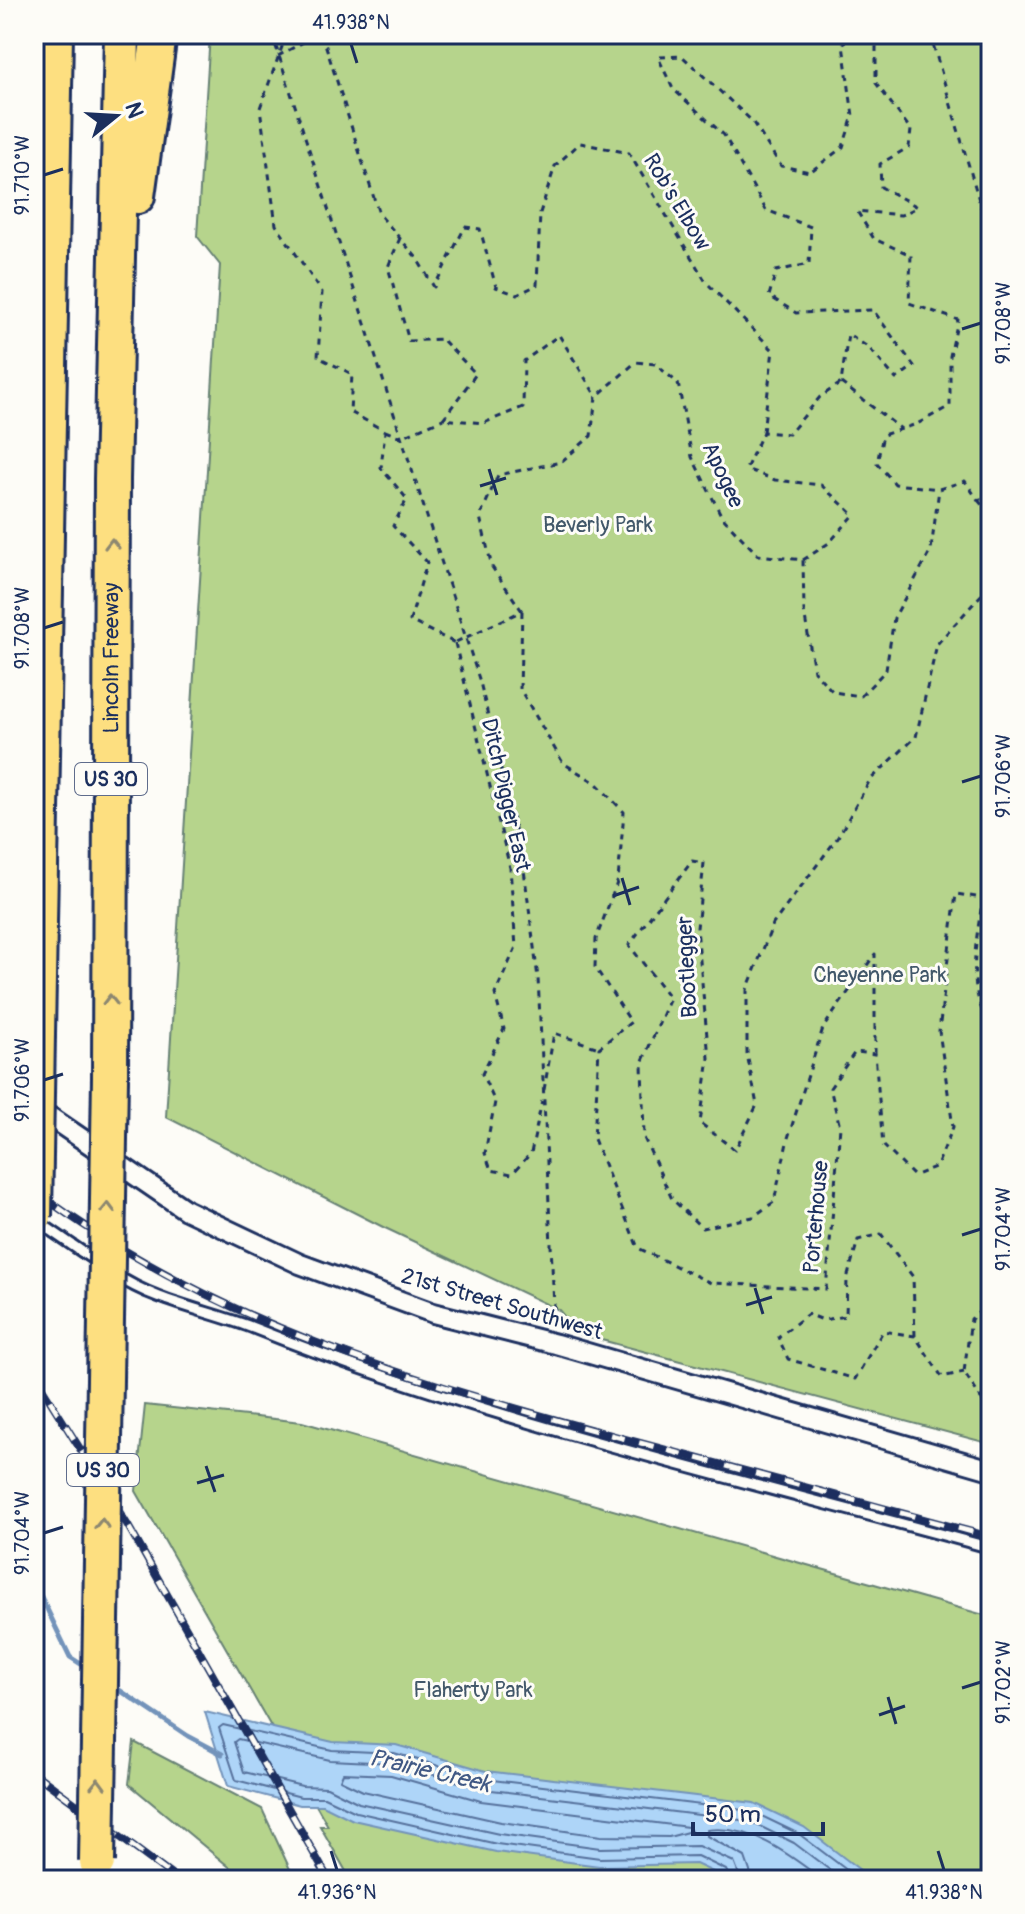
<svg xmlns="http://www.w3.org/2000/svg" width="1025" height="1914" font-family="Pangolin,sans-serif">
  <rect width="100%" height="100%" fill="#fdfcf7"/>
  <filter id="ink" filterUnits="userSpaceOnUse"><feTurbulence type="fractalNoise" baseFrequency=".0125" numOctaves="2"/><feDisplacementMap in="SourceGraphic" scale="16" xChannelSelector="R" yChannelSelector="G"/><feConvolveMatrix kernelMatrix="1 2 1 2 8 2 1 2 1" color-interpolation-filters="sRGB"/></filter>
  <g filter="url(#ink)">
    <g fill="#b6d48c" stroke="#688275" stroke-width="2">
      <path d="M210 34H991V1444L579 1334 559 1310 383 1227 166 1117 220 265 197 236Z"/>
      <path d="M145 1405 302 1422 991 1617V1880H351L320 1826H328L136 1491Z"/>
      <path d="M134 1742 262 1809 295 1880H245L129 1784Z"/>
    </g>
    <path fill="#aed5f8" stroke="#7393ba" stroke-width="2" d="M205 1712 333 1742 396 1745 486 1771 754 1803 804 1827 873 1880H730L696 1864 599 1866 496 1852 353 1820 323 1805H300L228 1786Z"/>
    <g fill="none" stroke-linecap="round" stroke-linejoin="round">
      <g stroke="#56719c" stroke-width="2">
        <path d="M343 1773 391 1775 481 1801 688 1827 691 1831 669 1837 601 1836 501 1822 363 1791 340 1780Z"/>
        <path d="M731 1880 726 1870 697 1856 600 1858 497 1844 356 1812 324 1797H301L236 1780 219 1728 223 1725 332 1750 394 1753 484 1779 751 1811 799 1834 860 1880"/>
        <path d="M741 1880 734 1862 698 1846 600 1848 499 1834 359 1803 327 1787 302 1786 244 1772 234 1742 238 1739 330 1760 393 1763 483 1789 749 1821 794 1843 843 1880"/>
        <path d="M753 1880 745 1857 707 1836V1830C751 1824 790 1855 823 1880"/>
      </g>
      <g stroke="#7393ba" stroke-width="5">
        <path d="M34 1582 70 1657 87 1668"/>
        <path d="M112 1685 188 1736 222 1754"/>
      </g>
      <g stroke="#1b2f5e" stroke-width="15">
        <g id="service">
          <path d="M37 1221 97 1262"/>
          <path d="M116 1275C155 1302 211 1311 256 1329 494 1424 745 1480 991 1548"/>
        </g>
      </g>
      <g stroke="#1b2f5e" stroke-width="24">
        <path id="minor" d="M34 1106 186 1210 300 1264 433 1313 556 1344 991 1470"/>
      </g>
      <g stroke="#1b2f5e" stroke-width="40">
        <g id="motorway">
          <path d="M137 196 159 34"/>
          <path d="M37 1034 55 34"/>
          <path id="s1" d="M110 1078 112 479 122 34"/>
        </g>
      </g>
      <g stroke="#1b2f5e" stroke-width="3" stroke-dasharray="6 6" stroke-linecap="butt">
        <path d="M272 34 480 682 523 862 538 978 555 1327"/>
        <path d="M283 34V44L260 108 276 225 322 292 318 357 352 374 350 412 385 431 381 468 407 499 393 526 427 562 410 621 455 643"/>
        <path d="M322 34 379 214 416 257 434 287 465 227 480 229 496 287 517 295 537 285 540 213 555 166 580 143 629 153 706 282 773 350 763 432"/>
        <path d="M876 34V83L911 130 909 147 880 164 881 187 918 207 901 215 857 211 874 239 911 255 909 303 958 320 950 356V406L917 424 883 435 877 463 895 484 939 489"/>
        <path d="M930 34 991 241"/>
        <path d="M278 56 318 34"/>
        <path d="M400 238 388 267 409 341 442 339 476 374 443 419 484 423 523 407 524 361 559 335 596 396"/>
        <path d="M841 383 901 429"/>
        <path d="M385 431 401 437 443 419"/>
        <path d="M978 500 990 515 983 591"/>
        <path d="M803 560 829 543 854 515 821 485 775 480 746 469 763 432 789 434 820 397 841 383 848 334 869 348 896 379 914 366 873 310 796 313 769 296 776 271 809 264 811 227 766 210 724 135 673 89 658 57 682 56 752 121 781 166 810 172 843 147 853 116 843 45 848 34"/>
        <path d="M522 611 520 689 563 763 596 783 624 812 618 880 596 939 595 967 631 1022 599 1048 594 1139 638 1248 711 1283 826 1289 840 1127 830 1088 855 1052 875 1054 883 1145 914 1176 937 1166 953 1127 939 1031 956 894 983 898C976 940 965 990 991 1026"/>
        <path d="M522 611 492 567 480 517 498 475 561 462 591 436 596 397 636 362 655 364 678 383 692 457 722 517 758 555 803 560 804 611 814 671 833 692 861 696 886 670 894 618 931 550 939 489 965 481 978 500 991 495"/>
        <path d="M456 642 522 611"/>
        <path d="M455 643 510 868 516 947 495 994 504 1029 482 1074 495 1102 485 1153 491 1170 512 1174 531 1153 542 1101"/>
        <path d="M875 1054V954L823 1028 788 1138 774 1202 753 1217 702 1228 672 1199 644 1138 642 1063 670 998 629 945 692 861 704 863 697 928 709 1058 700 1123 735 1150 757 1105 747 1054V990L773 924 838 837 870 780 916 737 937 644 983 593 991 597"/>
        <path d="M544 1090 554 1033 599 1048"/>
        <path d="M991 1302 971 1319 964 1372 991 1414"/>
        <path d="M915 1336 913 1277 881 1234 858 1240 847 1279 846 1316 823 1320 808 1314 778 1337 788 1359 855 1379 883 1331 915 1336 942 1377 964 1372"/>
      </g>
      <use href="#service" stroke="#fdfcf7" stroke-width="9"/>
      <use href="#minor" stroke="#fdfcf7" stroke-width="18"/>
      <use href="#motorway" stroke="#fddf80" stroke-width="34"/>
      <g stroke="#1b2f5e" stroke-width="8">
        <g id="rail">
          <path d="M34 1190C210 1322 412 1381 622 1438 745 1471 868 1504 991 1537"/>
          <path d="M34 1375 127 1524 329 1880"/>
          <path d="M34 1773 178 1880"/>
        </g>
      </g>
      <use href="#rail" stroke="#fdfcf7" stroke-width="5" stroke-dasharray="15" stroke-linecap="butt"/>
      <g stroke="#1b2f5e" stroke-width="40" stroke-linecap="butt">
        <g id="motorway-bridge">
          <path d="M34 1217 37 1034"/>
          <path d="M97 1862 110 1078"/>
        </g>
      </g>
      <use href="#motorway-bridge" stroke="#fddf80" stroke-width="34"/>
    </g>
    <defs><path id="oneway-chevron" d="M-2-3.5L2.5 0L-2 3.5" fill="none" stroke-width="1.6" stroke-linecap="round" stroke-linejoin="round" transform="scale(2)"/></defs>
    <g stroke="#8c876f">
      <use href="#oneway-chevron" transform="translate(112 544) rotate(-90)"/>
      <use href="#oneway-chevron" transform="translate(110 1000) rotate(-90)"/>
      <use href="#oneway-chevron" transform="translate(108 1208) rotate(-89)"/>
      <use href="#oneway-chevron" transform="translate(102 1524) rotate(-89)"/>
      <use href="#oneway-chevron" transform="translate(98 1784) rotate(-89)"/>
    </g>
  </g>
  <path fill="none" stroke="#1b2f5e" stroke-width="3" d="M351 44 357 63M44 175 63 169M962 329 981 323M489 469 497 495M480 486 506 478M44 628 63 622M962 782 981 776M622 878 630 905M613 896 639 887M44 1080 63 1074M962 1235 981 1229M755 1288 763 1314M746 1305 772 1297M206 1466 215 1492M197 1483 224 1475M44 1533 63 1527M962 1688 981 1682M888 1697 896 1724M879 1715 905 1706M331 1851 337 1870M938 1851 944 1870"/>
  <g text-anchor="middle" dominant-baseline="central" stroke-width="6" stroke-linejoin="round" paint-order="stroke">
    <g fill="#fdfcf7" stroke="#5f6c8c" stroke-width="2">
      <rect x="75" y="763" width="72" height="32" rx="6"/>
      <rect x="67" y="1454" width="72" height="32" rx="6"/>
    </g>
    <g font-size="20" font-weight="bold" fill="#1b2f5e">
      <text x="111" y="779">US 30</text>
      <text x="103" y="1470">US 30</text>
    </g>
    <g font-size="22" fill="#1b2f5e" stroke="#fdfcf7">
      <text transform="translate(677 202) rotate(59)">Rob's Elbow</text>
      <text transform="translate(723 475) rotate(65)">Apogee</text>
      <text stroke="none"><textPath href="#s1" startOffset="420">Lincoln Freeway</textPath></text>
      <text transform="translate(506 795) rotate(77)">Ditch Digger East</text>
      <text transform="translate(687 967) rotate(-93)">Bootlegger</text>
      <text transform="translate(816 1217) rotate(-85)">Porterhouse</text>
      <text transform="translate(502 1304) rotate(16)">21st Street Southwest</text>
    </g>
    <g font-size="22" fill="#42586a" stroke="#fdfcf7">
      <text x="598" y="525">Beverly Park</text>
      <text x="880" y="975">Cheyenne Park</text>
      <text x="473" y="1690">Flaherty Park</text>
    </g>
    <g font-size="24" font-style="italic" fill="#405884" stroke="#fdfcf7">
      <text transform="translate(430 1771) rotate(13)">Prairie Creek</text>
    </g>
  </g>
  <rect width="1025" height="1914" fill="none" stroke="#fdfcf7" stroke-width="88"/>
  <g transform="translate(116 116) rotate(72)" stroke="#fdfcf7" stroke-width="6" paint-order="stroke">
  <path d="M0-6L14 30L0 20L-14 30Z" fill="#1b2f5e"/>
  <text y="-12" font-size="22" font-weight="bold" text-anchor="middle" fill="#1b2f5e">N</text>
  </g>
  <path d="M693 1822v12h130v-12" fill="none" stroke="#1b2f5e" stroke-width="4"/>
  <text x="705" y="1822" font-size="24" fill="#1b2f5e" stroke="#fdfcf7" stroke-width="6" paint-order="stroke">50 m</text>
  <rect x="44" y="44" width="937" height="1826" fill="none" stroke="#1b2f5e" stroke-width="3"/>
  <g font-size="20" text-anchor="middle" fill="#1b2f5e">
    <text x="351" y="29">41.938°N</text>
    <text transform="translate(22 175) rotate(-90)" y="7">91.710°W</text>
    <text transform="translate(1003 323) rotate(-90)" y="7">91.708°W</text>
    <text transform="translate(22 628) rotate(-90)" y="7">91.708°W</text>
    <text transform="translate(1003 776) rotate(-90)" y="7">91.706°W</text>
    <text transform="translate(22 1080) rotate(-90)" y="7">91.706°W</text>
    <text transform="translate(1003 1229) rotate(-90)" y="7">91.704°W</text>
    <text transform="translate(22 1533) rotate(-90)" y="7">91.704°W</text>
    <text transform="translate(1003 1682) rotate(-90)" y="7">91.702°W</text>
    <text x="337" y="1899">41.936°N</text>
    <text x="944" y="1899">41.938°N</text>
  </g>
</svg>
